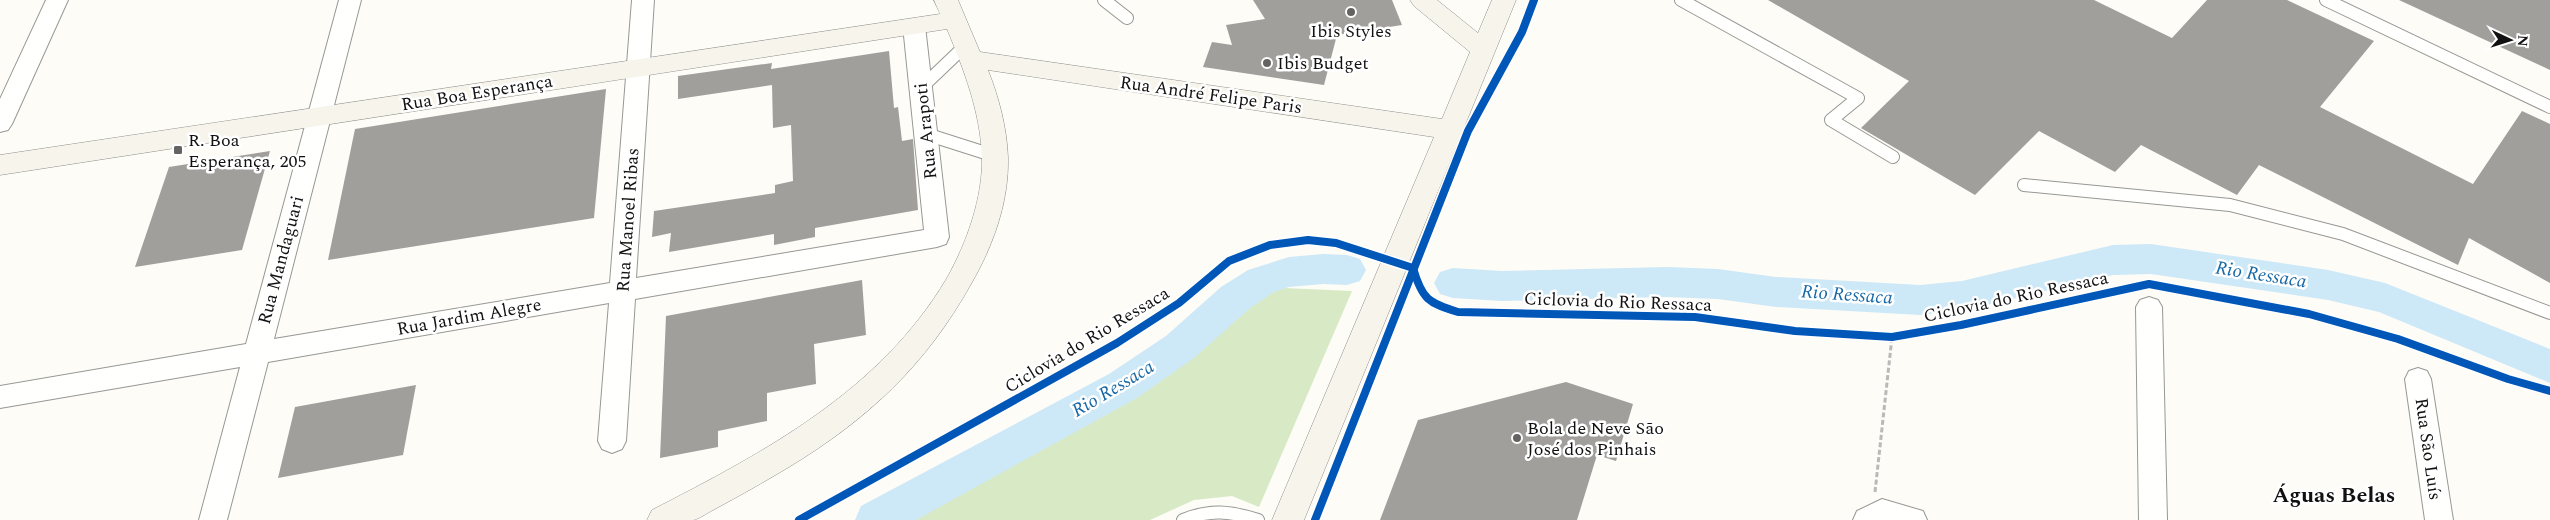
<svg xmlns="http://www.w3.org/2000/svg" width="2550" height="520" font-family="Spectral,serif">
  <rect width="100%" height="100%" fill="#fdfcf7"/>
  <path fill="#d8eac5" d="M1284 288 1352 291 1259 507 1232 496 1194 500 1150 520H898L1125 396 1172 363 1254 295Z"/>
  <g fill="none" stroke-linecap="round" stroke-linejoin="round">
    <g fill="#cde8f7" fill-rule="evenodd">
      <path d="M2151 244 2328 270 2385 283 2550 349V383L2379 312 2328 300 2151 274 2113 275 1962 311 1920 315 1776 307 1718 299 1667 297 1502 301 1453 298 1440 294 1434 283 1440 272 1453 268 1502 271 1667 267 1718 269 1776 277 1920 285 1962 281 2113 245Z"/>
      <path d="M1323 254 1347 255 1360 259 1366 270 1360 281 1347 285 1323 284 1289 287 1274 292 1249 309 1194 358 1137 398 916 520H855L861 506 1109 374 1166 336 1221 287 1248 270 1289 257Z"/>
    </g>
  </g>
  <g fill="#a19f9c">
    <path d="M1253 0H1392L1402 25 1337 35 1324 85 1203 67 1212 42 1232 45 1226 25 1265 19Z"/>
    <path d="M1768 0H2094L2172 38 2207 0H2287L2374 41 2320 107 2473 184 2522 111 2550 124V283L2469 238 2458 265 2259 165 2237 195 2141 145 2115 172 2039 131 1975 195 1861 128 1909 81Z"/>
    <path d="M2399 0H2550V70Z"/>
    <path d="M889 51 894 108 898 107 902 141 913 139 918 210 815 228V237L774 245V234L669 252 671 233 652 237 654 211 775 193V185L793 181 791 125 773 128 772 85 678 99V76L772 63 771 69Z"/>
    <path d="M606 89 594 218 328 260 355 129Z"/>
    <path d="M270 151 242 250 135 267 169 167Z"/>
    <path d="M862 280 866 335 814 344 816 384 767 393V421L718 431V447L660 458 666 316Z"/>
    <path d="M1566 382 1633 404 1616 461 1597 455 1577 520H1380L1418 420Z"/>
    <path d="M416 385 403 455 278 478 295 407Z"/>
  </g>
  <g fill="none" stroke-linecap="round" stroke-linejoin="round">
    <g stroke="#979795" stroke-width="14">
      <g id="lane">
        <path d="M1104 0 1127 18"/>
        <path d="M1681 0 1858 98 1831 120 1893 157"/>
        <path d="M2326 0 2550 107"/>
        <path d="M921 88 965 46"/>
        <path d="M926 134 995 156"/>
        <path d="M2024 185 2230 205 2343 234 2550 313"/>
        <path d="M1183 520C1210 509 1230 511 1258 520"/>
      </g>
    </g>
    <g stroke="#979795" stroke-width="2">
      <g id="street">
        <path d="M46 0H68L12 124 8 130 0 132V99Z"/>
        <path d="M339 0H361L274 339 610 283 632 0H654L636 278 924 230 903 26 906 21 914 19 922 21 925 26 949 237 946 244 937 247 635 299 626 441 622 449 612 453 602 449 598 441 609 303 268 362 227 520H199L240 367 0 408V386L246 344Z"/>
        <path d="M2149 297 2158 300 2162 307 2167 520H2139L2136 307 2140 300Z"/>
        <path d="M2418 368 2427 371 2431 379 2453 520H2425L2405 379 2409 371Z"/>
        <path d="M1882 499 1923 511 1927 520H1853L1857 511Z"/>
      </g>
    </g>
    <g stroke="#8e8d8b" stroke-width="1">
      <path id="secondary" d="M934 0H958L980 52 1442 119 1470 52 1414 6 1410 0H1437L1478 33 1492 0H1516L1304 520H1272L1434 137 988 70C999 98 1007 128 1008 158 1009 202 993 246 971 284 926 365 868 419 789 467 764 482 739 496 713 510 707 513 699 519 693 520 679 520 661 520 647 520L652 510C765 452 880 391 947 278 967 242 983 198 982 156 980 111 964 70 947 29L0 175V155L940 14Z"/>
    </g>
    <path stroke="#b9b9b8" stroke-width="3" stroke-dasharray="5 2.5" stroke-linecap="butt" d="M1875 492 1892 337"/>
    <use href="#lane" stroke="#fffffe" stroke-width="12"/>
    <use href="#street" fill="#fffffe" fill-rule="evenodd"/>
    <use href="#secondary" fill="#f6f4eb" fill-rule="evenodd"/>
    <g stroke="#fff" stroke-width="11">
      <g id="cycleway">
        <path d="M799 520 1117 343 1179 303 1229 261 1270 245 1308 240 1336 243 1413 268C1422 299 1428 303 1458 312L1695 317 1795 331 1892 337 1961 325 2149 284 2309 314 2398 339 2508 379 2550 391"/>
        <path d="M1315 520 1468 131 1522 32 1534 0"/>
      </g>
    </g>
    <use href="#cycleway" stroke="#0057b8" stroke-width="8"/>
  </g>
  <g fill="#646362" stroke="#fff" stroke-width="2">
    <circle cx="1351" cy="12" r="5"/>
    <circle cx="1267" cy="63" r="5"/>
    <rect x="173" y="145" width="10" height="10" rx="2.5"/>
    <circle cx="1517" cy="438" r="5"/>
  </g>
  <g text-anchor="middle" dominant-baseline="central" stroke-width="5" stroke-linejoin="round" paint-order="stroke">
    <g font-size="18" fill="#111" stroke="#fff" text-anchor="start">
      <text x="1351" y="31" text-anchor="middle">Ibis Styles</text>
      <text x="1277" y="63">Ibis Budget</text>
      <text x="188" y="140">R. Boa<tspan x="188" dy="21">Esperança, 205</tspan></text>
      <text x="1527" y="428">Bola de Neve São<tspan x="1527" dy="21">José dos Pinhais</tspan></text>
    </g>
    <g font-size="18" fill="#111" stroke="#fff">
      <text transform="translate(477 93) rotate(-9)">Rua Boa Esperança</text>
      <text transform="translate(1211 95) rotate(8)">Rua André Felipe Paris</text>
      <text transform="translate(926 131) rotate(-96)">Rua Arapoti</text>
      <text transform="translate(628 220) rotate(-86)">Rua Manoel Ribas</text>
      <text transform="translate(281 260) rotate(-75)">Rua Mandaguari</text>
      <text transform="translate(2016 297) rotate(-12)">Ciclovia do Rio Ressaca</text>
      <text transform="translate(1618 302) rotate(2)">Ciclovia do Rio Ressaca</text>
      <text transform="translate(469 317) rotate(-10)">Rua Jardim Alegre</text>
      <text transform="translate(1087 340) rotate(-31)">Ciclovia do Rio Ressaca</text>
      <text transform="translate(2428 449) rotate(82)">Rua São Luís</text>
    </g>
    <g font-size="19" font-style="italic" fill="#1768a6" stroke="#fff">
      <text transform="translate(2261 275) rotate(9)">Rio Ressaca</text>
      <text transform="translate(1847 295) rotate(4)">Rio Ressaca</text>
      <text transform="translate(1113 389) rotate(-31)">Rio Ressaca</text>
    </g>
    <g font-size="22" font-weight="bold" fill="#111" stroke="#fff">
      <text x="2334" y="495">Águas Belas</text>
    </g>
  </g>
  <g transform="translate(2510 40) rotate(94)" stroke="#ffffff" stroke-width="4" paint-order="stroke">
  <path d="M0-4L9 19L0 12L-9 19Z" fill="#111111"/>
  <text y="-8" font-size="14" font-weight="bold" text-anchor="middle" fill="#111111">N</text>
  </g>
</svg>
